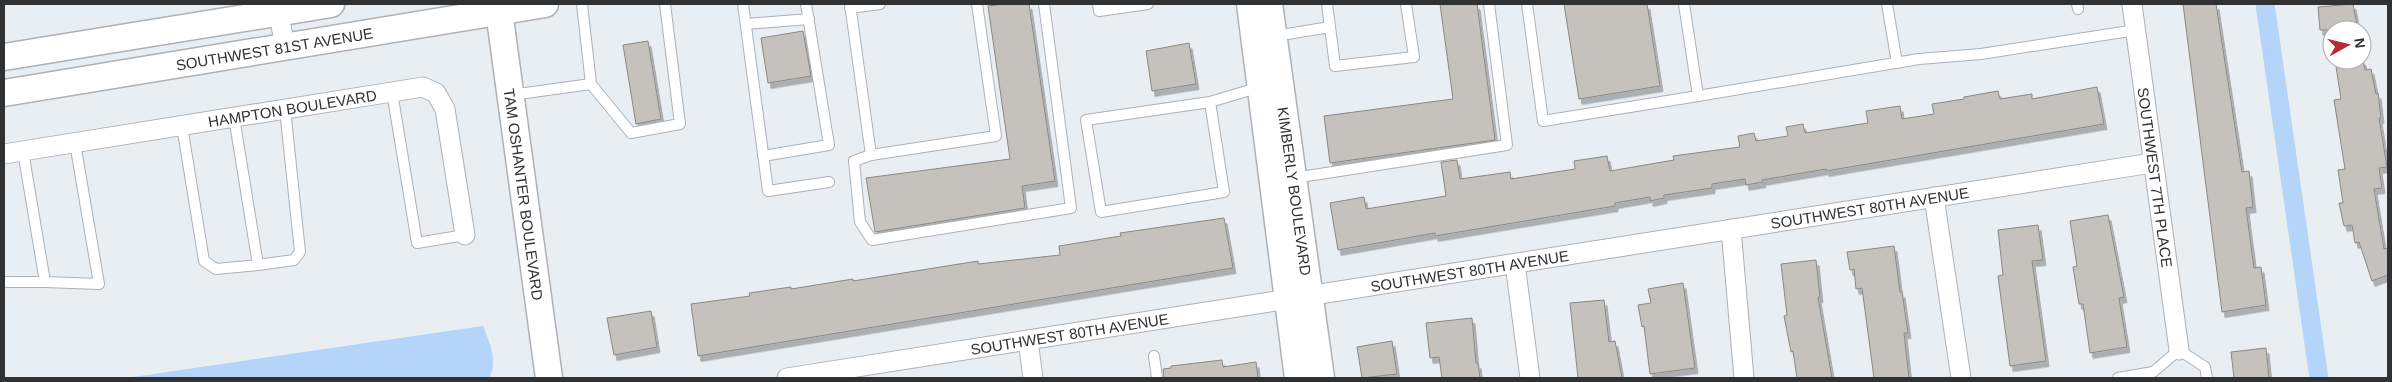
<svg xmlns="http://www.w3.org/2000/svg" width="2392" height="382" font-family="Arial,sans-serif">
  <defs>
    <filter id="shadow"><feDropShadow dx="3" dy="5.5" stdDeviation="0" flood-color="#0004"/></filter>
  </defs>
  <rect width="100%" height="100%" fill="#e9eef2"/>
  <path fill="#b4d4f9" d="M483 326C490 343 498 362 489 378H126Z"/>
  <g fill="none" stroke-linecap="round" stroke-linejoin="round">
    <path stroke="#b4d4f9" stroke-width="19" d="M2265 4 2319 378"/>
  </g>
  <g fill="#c5c2bd" stroke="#8b8783" filter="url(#shadow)">
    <path d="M1004 4H1029L1055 181 1022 186 1025 208 875 232 866 178 1010 159 988 6Z"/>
    <path d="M1440 4H1477L1495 140 1330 163 1324 116 1453 99Z"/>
    <path d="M1564 4H1647L1660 86 1579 99Z"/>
    <path d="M2183 4H2216L2242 172 2249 171 2253 207 2246 208 2254 268 2261 267 2266 305 2222 312Z"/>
    <path d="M2353 4 2358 30H2320L2318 7Z"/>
    <path d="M803 31 811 76 768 83 761 38Z"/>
    <path d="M648 41 661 119 636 124 623 45Z"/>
    <path d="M1189 43 1196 84 1152 91 1146 51Z"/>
    <path d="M2335 60H2363L2365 70 2371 69 2376 94 2378 93 2381 118H2379L2387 167 2379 168 2382 188 2374 189 2384 249 2388 248V275L2372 281 2359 242 2355 243 2352 225 2344 226 2339 203H2343L2338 170 2345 169 2334 100 2341 99Z"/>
    <path d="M2097 87 2104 124 1826 171V169L1762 180 1763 182 1746 185 1745 179 1712 184V188L1664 195V198L1650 201V197L1615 203V206L1435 236V233L1338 250 1330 203 1364 197 1366 209 1446 196 1441 162 1457 160 1460 179 1510 172 1511 179 1575 169 1574 161 1607 156 1610 171 1674 160 1673 156 1740 147 1738 136 1754 133 1756 141 1788 136 1786 127 1803 124 1805 133 1868 123 1866 111 1900 106 1902 119 1934 114 1932 104 1964 99V97L1998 91 2000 99 2032 94V99Z"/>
    <path d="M2108 215 2124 297 2119 298 2127 347 2090 353 2083 304H2079L2073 267 2077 266 2070 221Z"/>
    <path d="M1224 218 1233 268 698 356 691 304 750 296 749 293 791 287V289L853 279V281L978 261V264L1060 255 1059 246 1121 236 1120 233Z"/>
    <path d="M2038 225 2043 260 2032 261 2046 361 2010 366 1998 276 2003 275 1998 230Z"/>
    <path d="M1894 246 1900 292H1902L1908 333H1904L1909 378H1874L1862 288 1856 289 1854 269 1850 270 1847 252Z"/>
    <path d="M1816 260 1820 297H1818L1832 378H1797L1793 351 1791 352 1784 316 1787 315 1781 264Z"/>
    <path d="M1683 283 1695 368 1650 374 1644 326 1642 327 1638 305 1651 303 1648 289Z"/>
    <path d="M1604 300 1609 342 1615 341 1622 378H1578L1570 303Z"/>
    <path d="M651 311 657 347 614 355 607 318Z"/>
    <path d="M1472 318 1476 363H1478L1480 378H1442L1439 357 1430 358 1426 323Z"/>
    <path d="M1392 341 1397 374 1362 378 1357 347Z"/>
    <path d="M2266 348 2269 378H2234L2231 352Z"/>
    <path d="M1222 360 1223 367 1256 362 1258 378H1164L1163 369 1171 368V366Z"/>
  </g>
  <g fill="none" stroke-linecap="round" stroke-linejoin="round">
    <g stroke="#adb1b5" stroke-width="12">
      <g id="lane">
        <path d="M582 4 591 84"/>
        <path d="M743 4 768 191 829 182"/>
        <path d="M850 4 871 155 996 136 977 4"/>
        <path d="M1098 4 1099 11 1148 4"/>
        <path d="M1327 4 1330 27"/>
        <path d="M1527 4 1543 121 1698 96 1684 4"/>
        <path d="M1887 4 1897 63"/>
        <path d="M2077 4 2078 9"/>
        <path d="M850 8 880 4"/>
        <path d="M746 24 809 19"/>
        <path d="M1275 36 1330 27 1335 66 1414 57 1406 4"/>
        <path d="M392 92 417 243 465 235"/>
        <path d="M511 95 591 84 631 133 680 124 665 4"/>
        <path d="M1698 96 1919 59 1981 54 2136 30"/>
        <path d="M1210 102 1224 192 1101 212 1086 120 1210 102 1260 87"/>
        <path d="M182 126 204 261 216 269 258 265 234 117"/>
        <path d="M871 155 854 161 860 222 872 240 1071 208 1044 4"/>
        <path d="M763 156 829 145 806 4"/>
        <path d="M1294 178 1507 145 1489 4"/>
        <path d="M258 265 294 260 300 252 285 109"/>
        <path d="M4 282H45L23 151"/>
        <path d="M45 282 99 284 75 143"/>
        <path d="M1154 356 1157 378"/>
        <path d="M2118 378 2153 372 2179 350 2205 367 2207 378"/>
      </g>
    </g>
    <g stroke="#adb1b5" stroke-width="21">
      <g id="street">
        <path d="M277 4 285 47"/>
        <path id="s1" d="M2132 4 2179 350"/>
        <path id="s2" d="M4 154 423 87 436 93 445 109 465 235"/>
        <path d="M1934 197 1961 378"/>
        <path d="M1731 229 1744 378"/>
        <path d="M1515 264 1530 378"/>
        <path d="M1028 340 1033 378"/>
        <path id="s3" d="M787 378 2152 163"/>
      </g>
    </g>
    <g stroke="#adb1b5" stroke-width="29">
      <g id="secondary">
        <path d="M1250 4 1298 378"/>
        <path id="s4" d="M1269 4 1321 378"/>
        <path id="s5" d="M499 11 549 378"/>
        <path d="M4 57 331 4"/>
        <path id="s6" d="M4 93 545 4"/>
      </g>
    </g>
    <use href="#lane" stroke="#fff" stroke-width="10"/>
    <use href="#street" stroke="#fff" stroke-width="19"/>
    <use href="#secondary" stroke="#fff" stroke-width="26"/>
  </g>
  <g text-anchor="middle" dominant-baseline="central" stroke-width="4" stroke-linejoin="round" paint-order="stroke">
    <g font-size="15" fill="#2f3133" stroke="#fff">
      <text stroke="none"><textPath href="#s6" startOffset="274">SOUTHWEST 81ST AVENUE</textPath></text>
      <text stroke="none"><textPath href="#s2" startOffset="292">HAMPTON BOULEVARD</textPath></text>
      <text stroke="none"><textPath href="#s1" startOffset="175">SOUTHWEST 7TH PLACE</textPath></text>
      <text stroke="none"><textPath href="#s4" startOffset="189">KIMBERLY BOULEVARD</textPath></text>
      <text stroke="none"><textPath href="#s5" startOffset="185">TAM OSHANTER BOULEVARD</textPath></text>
      <text stroke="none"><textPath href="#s3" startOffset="1096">SOUTHWEST 80TH AVENUE</textPath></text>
      <text stroke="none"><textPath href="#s3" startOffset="691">SOUTHWEST 80TH AVENUE</textPath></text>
      <text stroke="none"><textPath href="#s3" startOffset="286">SOUTHWEST 80TH AVENUE</textPath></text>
    </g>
  </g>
  <rect width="2392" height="382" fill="none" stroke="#2f3133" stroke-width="10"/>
  <g transform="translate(2347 45) rotate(82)"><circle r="24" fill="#ffffff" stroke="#acadad"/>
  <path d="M0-4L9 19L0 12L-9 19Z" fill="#ba2a35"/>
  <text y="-8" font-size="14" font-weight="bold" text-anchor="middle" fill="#2f3133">N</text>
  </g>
</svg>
